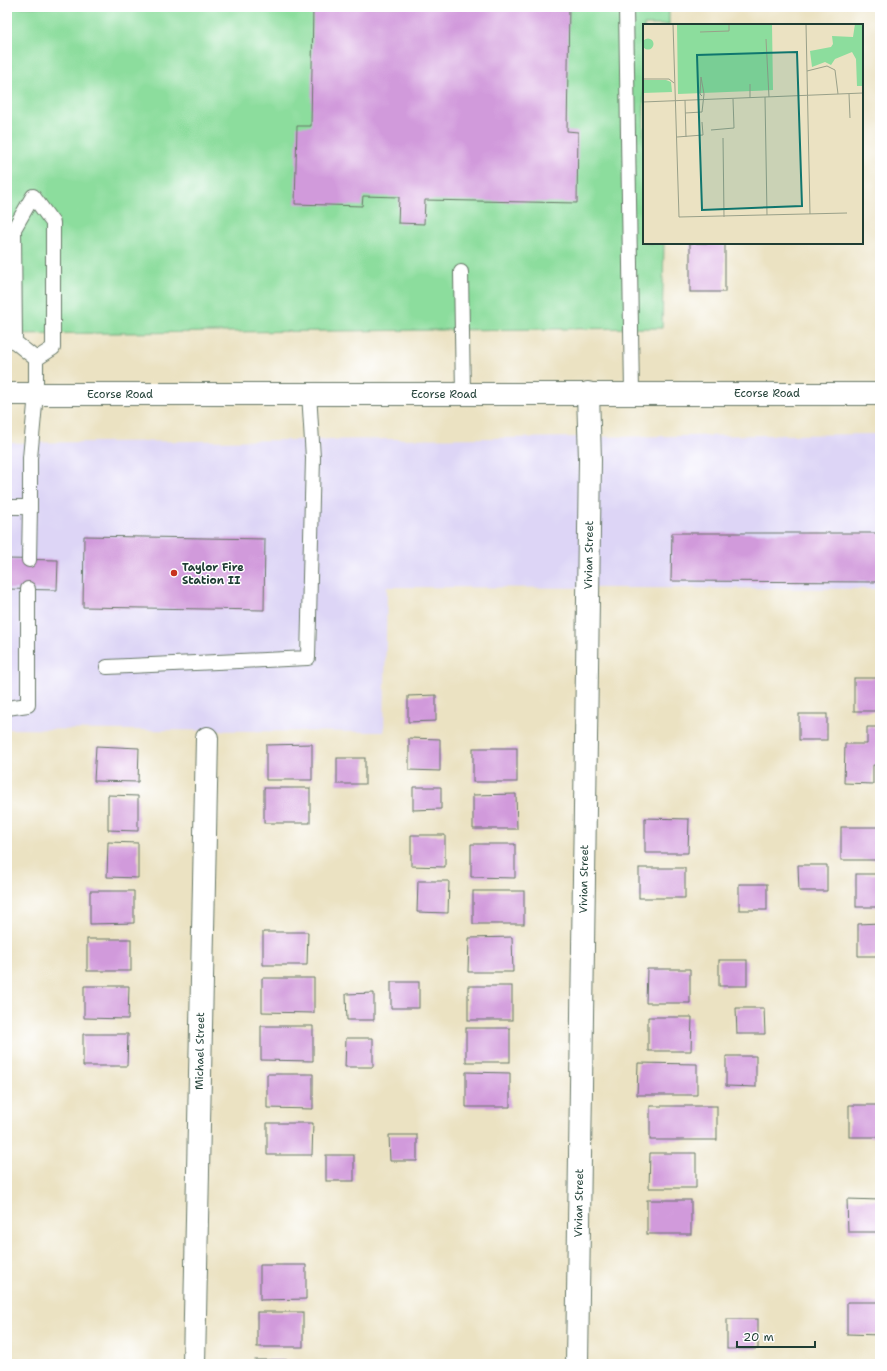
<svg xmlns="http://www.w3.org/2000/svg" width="887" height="1371" font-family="'Shantell Sans',sans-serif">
  <rect width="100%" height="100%" fill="#fff"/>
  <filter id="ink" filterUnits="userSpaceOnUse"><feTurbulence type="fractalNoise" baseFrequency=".025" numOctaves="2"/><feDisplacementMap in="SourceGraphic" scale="8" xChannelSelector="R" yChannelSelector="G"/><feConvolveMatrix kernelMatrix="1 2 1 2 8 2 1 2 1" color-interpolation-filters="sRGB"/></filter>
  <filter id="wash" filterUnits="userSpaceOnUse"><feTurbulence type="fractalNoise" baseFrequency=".012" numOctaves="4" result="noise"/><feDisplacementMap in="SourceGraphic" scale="16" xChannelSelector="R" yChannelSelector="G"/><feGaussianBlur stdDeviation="0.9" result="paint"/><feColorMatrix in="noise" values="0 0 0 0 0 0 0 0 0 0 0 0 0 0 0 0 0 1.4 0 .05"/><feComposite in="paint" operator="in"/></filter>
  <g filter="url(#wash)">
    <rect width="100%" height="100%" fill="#ebe2c2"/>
    <path fill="#ddd5f6" d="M880 434V589L387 587 384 732 7 729V443Z"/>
    <path fill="#8cdd9d" stroke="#568d68" d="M7 7H669V25H644V243H664L662 328 7 334Z"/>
    <g id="blocks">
      <g fill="#d19adb">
        <path d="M313 7H569L567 131 578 132 577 203 425 200 424 224 398 223 399 197 363 196 362 206 295 204 297 126H311Z"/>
        <rect x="690" y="243" width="35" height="49"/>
        <path d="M672 533H880V582L671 581Z"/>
        <path d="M84 536 265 539 264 610 83 607Z"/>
        <path d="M7 559 58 560 57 590 7 589Z"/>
        <rect x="854" y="678" width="26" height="33"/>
        <path d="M436 695V721L408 722V696Z"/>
        <rect x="799" y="714" width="28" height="26"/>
        <path d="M867 727H880V765H873V784L844 783 845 744H867Z"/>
        <path d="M409 738 440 739V771L409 770Z"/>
        <path d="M312 744V780H266V745Z"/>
        <path d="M96 746 139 748 138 782 94 781Z"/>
        <rect x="473" y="748" width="44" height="34"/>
        <rect x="337" y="758" width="28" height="26"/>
        <path d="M413 787H441V809L413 810Z"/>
        <rect x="264" y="788" width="46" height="35"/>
        <path d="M516 794 517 829H473V795Z"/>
        <path d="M108 795 138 796V831L108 830Z"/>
        <path d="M645 818 689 819 688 853H645Z"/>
        <rect x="841" y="827" width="39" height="33"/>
        <path d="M411 835H445V867L411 866Z"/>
        <path d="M108 842 138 843V878L107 877Z"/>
        <path d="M471 844H515V878L471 877Z"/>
        <path d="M798 865H827V891H799Z"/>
        <rect x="639" y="868" width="46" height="30"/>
        <rect x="856" y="874" width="24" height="33"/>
        <path d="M418 881H449L448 913 417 912Z"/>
        <rect x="739" y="884" width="28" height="26"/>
        <path d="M90 891H134V923L90 924Z"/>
        <rect x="473" y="891" width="51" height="33"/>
        <path d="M880 923V956H858V924Z"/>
        <path d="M263 932H308L307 965H263Z"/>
        <path d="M512 937 513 972H468L469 938Z"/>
        <rect x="87" y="939" width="44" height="32"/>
        <rect x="719" y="960" width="28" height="26"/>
        <path d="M647 969H690V1003H646Z"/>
        <path d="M262 978H314V1013L262 1012Z"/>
        <rect x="391" y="982" width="28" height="26"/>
        <path d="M84 986H129L128 1019 84 1018Z"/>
        <rect x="468" y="986" width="44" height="34"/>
        <path d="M374 993V1020H347L346 994Z"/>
        <path d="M736 1008H764L765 1034H737Z"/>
        <path d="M648 1017H692L691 1051H648Z"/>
        <path d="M261 1026H313V1061L261 1060Z"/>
        <rect x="466" y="1028" width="44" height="34"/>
        <path d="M83 1034H128L127 1066H83Z"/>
        <path d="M346 1038H373V1067H345Z"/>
        <path d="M726 1056H756V1087L726 1086Z"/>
        <path d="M638 1063 697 1064V1095H637Z"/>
        <path d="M466 1072 510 1073V1107H466Z"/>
        <path d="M267 1074H313V1109L267 1108Z"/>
        <rect x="849" y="1105" width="31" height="32"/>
        <rect x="650" y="1106" width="67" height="34"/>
        <path d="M267 1123H313L312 1155H267Z"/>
        <path d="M389 1135H417V1161H390Z"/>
        <path d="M650 1153H696V1188H649Z"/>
        <rect x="326" y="1155" width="28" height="26"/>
        <path d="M847 1199 880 1200V1232H848Z"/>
        <rect x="647" y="1200" width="44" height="34"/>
        <path d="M260 1265H306V1299L260 1300Z"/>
        <path d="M847 1302H880V1335L847 1334Z"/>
        <rect x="257" y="1312" width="46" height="35"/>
        <rect x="727" y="1319" width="31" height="30"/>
        <rect x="255" y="1360" width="46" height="4"/>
      </g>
    </g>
  </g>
  <g filter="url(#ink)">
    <use href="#blocks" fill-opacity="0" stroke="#676" stroke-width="1"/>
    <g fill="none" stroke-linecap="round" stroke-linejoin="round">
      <g stroke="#676" stroke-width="16">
        <g id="lane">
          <path d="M626 7 632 393"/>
          <path d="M461 272 463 394"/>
          <path d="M7 507H30V458L36 394V359L15 342 14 229 33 196 53 223V348L36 359"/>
          <path d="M29 560 30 507"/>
          <path d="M107 667 308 658 313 458 309 393"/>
          <path d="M7 708 28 705V589"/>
        </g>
      </g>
      <g stroke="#676" stroke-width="24">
        <g id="street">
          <path d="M194 1364 207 738"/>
          <path d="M577 1364 590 460 588 393"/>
        </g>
      </g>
      <g stroke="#676" stroke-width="24">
        <path id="secondary" d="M7 394H880"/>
      </g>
      <use href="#lane" stroke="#fff" stroke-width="14"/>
      <use href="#street" stroke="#fff" stroke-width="22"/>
      <use href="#secondary" stroke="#fff" stroke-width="22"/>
    </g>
  </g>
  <circle fill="#c8321e" stroke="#fff" stroke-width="1.5" cx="174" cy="573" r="4"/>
  <g text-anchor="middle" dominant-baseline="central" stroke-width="3" stroke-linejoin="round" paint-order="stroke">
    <g font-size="11" fill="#1f3d34" stroke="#fff">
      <text x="767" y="393">Ecorse Road</text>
      <text x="120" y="394">Ecorse Road</text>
      <text x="444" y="394">Ecorse Road</text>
      <text transform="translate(589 555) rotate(-89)">Vivian Street</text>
      <text transform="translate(584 879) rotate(-89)">Vivian Street</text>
      <text transform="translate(200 1051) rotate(-89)">Michael Street</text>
      <text transform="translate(579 1203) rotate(-89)">Vivian Street</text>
    </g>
    <g font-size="11" font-weight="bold" fill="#1f3d34" stroke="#fff" text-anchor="start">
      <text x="182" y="567">Taylor Fire<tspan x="182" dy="13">Station II</tspan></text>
    </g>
  </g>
  <g transform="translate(643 24)">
    <rect width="220" height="220" fill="#ebe2c2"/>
    <path d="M34 0H129L130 66 35 70ZM212 0H220V62H214L213 35 209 28 192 35 188 41 182 38 169 43 167 27 188 23 190 20 189 12 210 13ZM-0.5 20a5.5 5.5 0 1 1 11 0a5.5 5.5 0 1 1-11 0ZM0 56H23L28 58 29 68 0 69Z" fill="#8cdd9d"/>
    <path fill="none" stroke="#99a089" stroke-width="1" d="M30 0 36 193 204 189M163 0 167 190M57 8 86 7V0M123 15 126 73M164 47 184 42 192 46 195 70M58 53 57 70 59 72M0 55H26L31 59M107 60V74M206 70 207 94M122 73 124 191M42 76 43 113M0 78 220 69M42 89 59 88 61 70 58 53M68 106 91 104 90 75M34 113 60 111 59 98M80 114 81 193"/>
    <path fill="#0f766e" fill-opacity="0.15" stroke="#0f766e" stroke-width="2" d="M154 28 159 182 59 186 54 31Z"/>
    <rect width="220" height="220" fill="none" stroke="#1f3d34" stroke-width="2"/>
  </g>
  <rect width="887" height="1371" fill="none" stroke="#fff" stroke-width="24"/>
  <path d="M737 1341v6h78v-6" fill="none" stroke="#1f3d34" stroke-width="2"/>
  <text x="743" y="1341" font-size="12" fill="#1f3d34" stroke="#ffffff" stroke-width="3" paint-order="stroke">20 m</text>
</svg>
